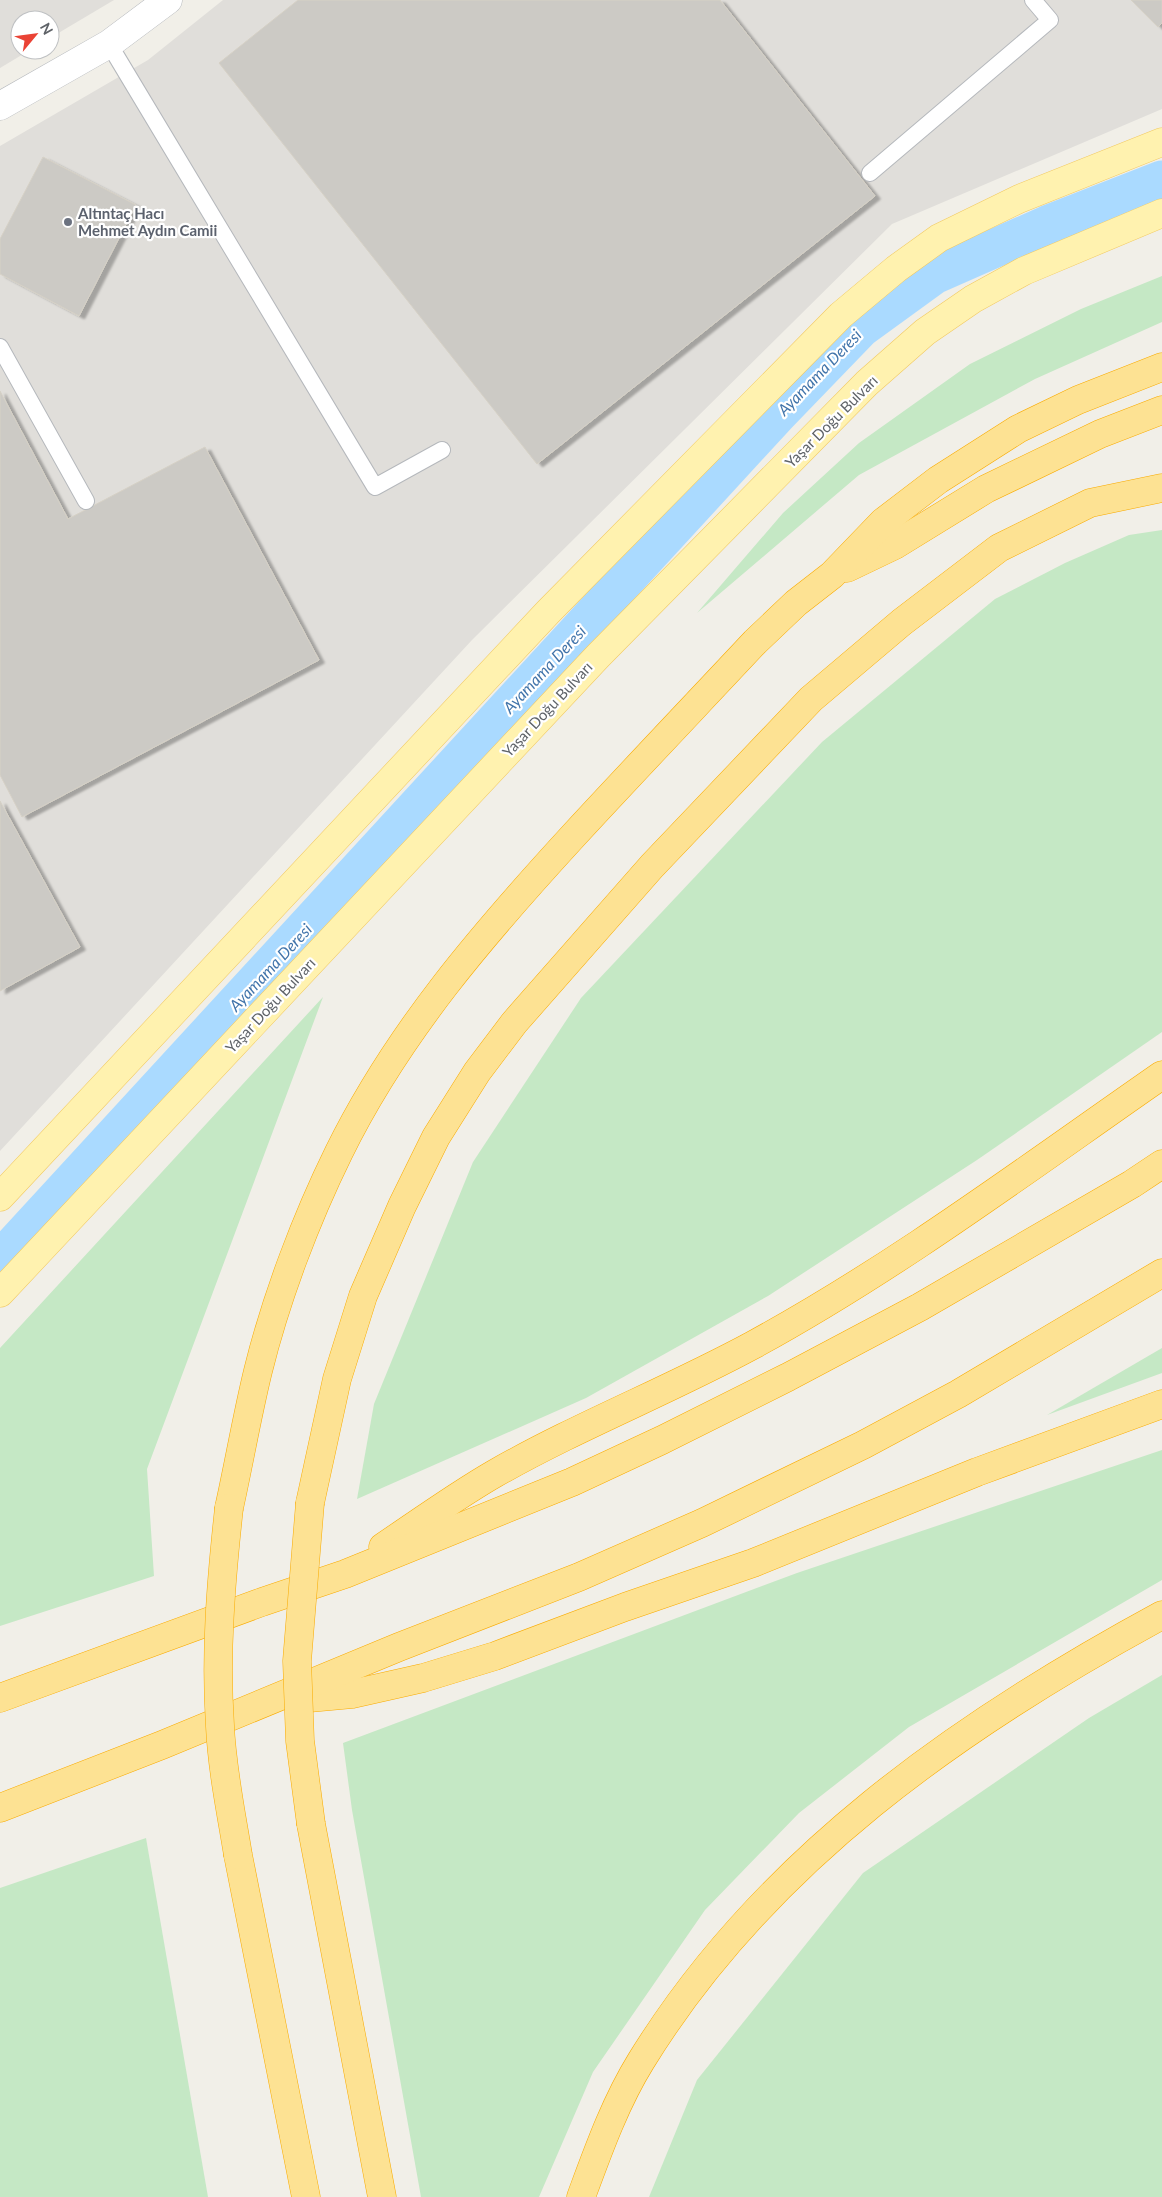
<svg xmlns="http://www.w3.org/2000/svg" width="1162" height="2197" font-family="Lato,sans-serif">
  <defs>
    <filter id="shadow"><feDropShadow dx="5.5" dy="3" stdDeviation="1" flood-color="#0004"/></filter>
  </defs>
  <rect width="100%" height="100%" fill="#f1efe8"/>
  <g fill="#e0deda">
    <path d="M0 0H114L50 38V20H20V50H30L0 68Z"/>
    <path d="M223 0H1162V109L892 224 472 640 0 1151V146L148 60Z"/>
  </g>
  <g fill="#c5e8c5">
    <path d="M1162 276V322L1035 379 859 475 697 613 783 513 859 443 970 364 1081 309Z"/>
    <path d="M1162 530V1032L977 1160 768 1296 586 1398 357 1499 374 1404 473 1162 581 998 822 742 995 599 1065 563 1129 535Z"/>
    <path d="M323 997 147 1469 154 1576 0 1626V1348Z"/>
    <path d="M1162 1348V1373L1047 1415Z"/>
    <path d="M1162 1450V1580L909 1727 799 1813 705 1910 593 2072 539 2197H421L352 1810 343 1743 797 1573Z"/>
    <path d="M1162 1675V2197H649L697 2080 863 1873 1089 1718Z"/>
    <path d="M146 1838 208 2197H0V1888Z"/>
  </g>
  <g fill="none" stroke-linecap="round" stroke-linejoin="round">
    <path stroke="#aadaff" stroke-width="39" d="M0 1260 776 416 861 328 934 275 1047 225 1162 180"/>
  </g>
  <g fill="#cccac5" stroke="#d6d1c6" filter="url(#shadow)">
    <path d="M298 0H720L875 196 537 464 219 63Z"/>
    <path d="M1131 0H1162V23L1158 27Z"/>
    <path d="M43 157 136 205 79 316 0 274V239Z"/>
    <path d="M0 391 68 519 205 447 319 660 22 817 0 775Z"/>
    <path d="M0 801 80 947 0 991Z"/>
  </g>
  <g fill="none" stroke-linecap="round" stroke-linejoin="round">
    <g stroke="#b5b8bc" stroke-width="18">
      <g id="service">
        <path d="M109 44 375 487 442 450"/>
        <path d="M870 173 1050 20 1033 0"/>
        <path d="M0 347 86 501"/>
      </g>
    </g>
    <g stroke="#b5b8bc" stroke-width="29">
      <path id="minor" d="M0 106 109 44 168 0"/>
    </g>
    <g stroke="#f2c960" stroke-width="29">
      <g id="primary">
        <path d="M0 1197 549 611 841 315 896 269 939 238 1019 199 1162 142"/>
        <path d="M0 1293 598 656 867 383 925 332 973 299 1024 271 1162 213"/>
      </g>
    </g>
    <g stroke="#f9ab00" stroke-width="29">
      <g id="motorway">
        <path d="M847 568 895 545 986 489 1100 434 1162 410"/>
        <path d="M310 1503 337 1379 363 1296 402 1206 436 1137 477 1072 514 1023 652 866 811 699 902 622 999 548 1090 503 1162 488"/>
        <path d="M229 1508C239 1463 247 1416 258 1371 276 1298 306 1219 339 1152 398 1032 484 933 574 835 634 770 695 706 755 642L796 603 832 575 883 522 938 480 1018 429 1078 400 1162 367"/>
        <path d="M383 1547C420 1522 456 1496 494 1474 578 1426 668 1391 753 1345 896 1267 1028 1168 1162 1075"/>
        <path d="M0 1698 262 1602 345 1574 572 1482 662 1440 788 1377 920 1307 1132 1184 1162 1164"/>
        <path d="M298 1699 352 1694 423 1678 495 1656 625 1607 753 1563 977 1472 1162 1404"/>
        <path d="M0 1808 162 1745 399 1647 579 1577 702 1523 863 1445 958 1394 1162 1273"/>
        <path d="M311 1824 382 2197"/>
        <path d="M238 1855 306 2197"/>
        <path d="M581 2197C598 2151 615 2103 641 2061 764 1861 959 1725 1162 1615"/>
      </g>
    </g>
    <use href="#service" stroke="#fff" stroke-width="16"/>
    <use href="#minor" stroke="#fff" stroke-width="28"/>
    <use href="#primary" stroke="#fff2af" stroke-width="28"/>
    <use href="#motorway" stroke="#fde293" stroke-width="28"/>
    <g stroke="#f9ab00" stroke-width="29" stroke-linecap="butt">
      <g id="motorway-bridge">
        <path d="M310 1503 297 1661 300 1741 311 1824"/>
        <path d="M229 1508C221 1581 215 1653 220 1726 222 1769 231 1812 238 1855"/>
      </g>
    </g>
    <use href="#motorway-bridge" stroke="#fde293" stroke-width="28"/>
  </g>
  <circle fill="#6b7280" stroke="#fff" stroke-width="2" cx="68" cy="222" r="5"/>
  <g text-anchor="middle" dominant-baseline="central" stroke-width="4.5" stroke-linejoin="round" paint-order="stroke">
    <g font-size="15" font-weight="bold" fill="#5b616d" stroke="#fff" text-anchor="start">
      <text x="78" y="213">Altıntaç Hacı<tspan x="78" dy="17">Mehmet Aydın Camii</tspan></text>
    </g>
    <g font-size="15" fill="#5f6368" stroke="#fff">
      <text transform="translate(831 421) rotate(-45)">Yaşar Doğu Bulvarı</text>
      <text transform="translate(547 709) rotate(-47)">Yaşar Doğu Bulvarı</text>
      <text transform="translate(270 1005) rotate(-47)">Yaşar Doğu Bulvarı</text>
    </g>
    <g font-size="16" font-style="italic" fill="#4174aa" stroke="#fff">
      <text transform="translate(819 372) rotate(-46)">Ayamama Deresi</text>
      <text transform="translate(544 669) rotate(-47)">Ayamama Deresi</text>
      <text transform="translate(270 967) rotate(-47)">Ayamama Deresi</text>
    </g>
  </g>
  <g transform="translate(35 35) rotate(61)"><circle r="24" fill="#ffffff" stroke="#bfc1c3"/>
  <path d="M0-4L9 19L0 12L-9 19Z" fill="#ea4335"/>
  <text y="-8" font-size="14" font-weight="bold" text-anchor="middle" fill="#5f6368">N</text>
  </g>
</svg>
